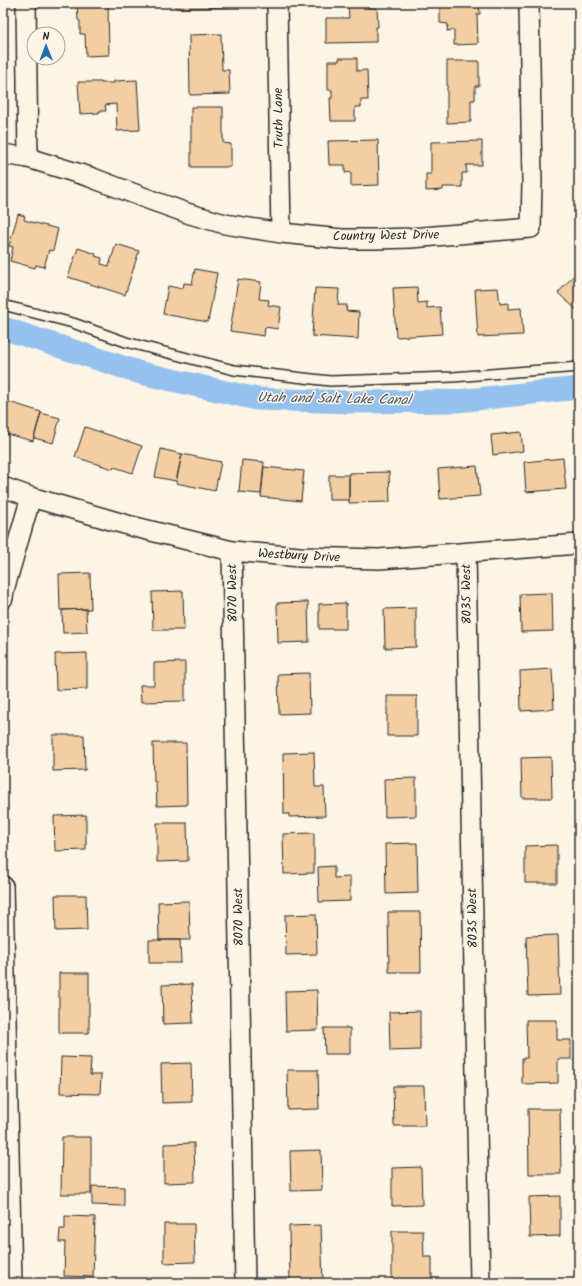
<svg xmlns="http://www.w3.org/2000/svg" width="582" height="1286" viewBox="0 0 582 1286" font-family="Kalam,sans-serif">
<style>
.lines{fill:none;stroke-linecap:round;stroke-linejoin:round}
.canal{stroke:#95c1ef;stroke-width:23}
.building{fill:#f2cea2;stroke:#2b2b2b}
.lane-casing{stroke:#2b2b2b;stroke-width:12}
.street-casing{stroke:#2b2b2b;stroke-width:22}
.lane{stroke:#fcf5e5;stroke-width:9}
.street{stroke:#fcf5e5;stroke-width:19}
.labels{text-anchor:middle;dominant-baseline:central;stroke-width:3;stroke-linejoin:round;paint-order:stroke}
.street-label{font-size:13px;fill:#2b2b2b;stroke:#fcf5e5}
.water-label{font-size:14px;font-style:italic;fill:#4b5866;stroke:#fcf5e5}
</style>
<rect width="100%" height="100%" fill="#fcf5e5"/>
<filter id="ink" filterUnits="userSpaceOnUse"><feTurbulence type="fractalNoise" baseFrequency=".025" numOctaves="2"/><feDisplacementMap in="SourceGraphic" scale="8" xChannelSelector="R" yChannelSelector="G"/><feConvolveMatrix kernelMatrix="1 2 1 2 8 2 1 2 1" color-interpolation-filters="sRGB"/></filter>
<g filter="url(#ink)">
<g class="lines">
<path class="canal" d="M3 328 141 373 257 399 351 402 457 401 579 388"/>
</g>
<path class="building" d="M77 3H108L109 55 86 56 85 34H80V21L78 20Z
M176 3H230V7L176 8Z
M348 3H368V8H377L378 27H376V42L326 43V18H349Z
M440 3H479L480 14H477L478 44 454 45V30L447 31 448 24 440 23Z
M221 34 222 70H229L230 94 190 95 189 35Z
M339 58H357V71L367 70 368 100H361V107H355V121H331L330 98H332V90H328V61H339Z
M447 61H479V86H475V100H471V122L447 123Z
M137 80 140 130 117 131 116 104 105 105 106 111H99V113L80 114 78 82H101V83H114V81Z
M191 107H223V143L231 144V167H191Z
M378 140 379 185 351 186V172L345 173V165H329L328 141Z
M482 141V165H466L467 173H462V187H443V190L426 191V174H431V142Z
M18 214 25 216 24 220 58 229 53 251 49 250 44 267 36 265 35 268 10 261 13 247 9 246Z
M116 244 139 251 125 295 68 277 78 248 96 254 95 256 102 258 101 264 109 266Z
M195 269 217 273 208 322 163 314 168 286 183 289 184 283 192 284Z
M574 275 579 280V312L558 293Z
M238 279 261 282 259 299 269 300 268 305 281 307 278 329 265 327 264 336 230 331Z
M417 287 418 303 427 302V308L440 307 442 334 396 337 393 288Z
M315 288 339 289 338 305H347L346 311 359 312 358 339 312 336Z
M498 288 500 304 508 303V309L521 308 523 335 478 337 475 289Z
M3 400 41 412 33 441 3 433Z
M41 413 60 418 53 443 34 438Z
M85 427 142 446 133 473 114 467 113 469 75 457Z
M521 432 523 451 493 455 491 435Z
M161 449 182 454 176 481 155 477Z
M182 454 221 462 215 491 176 483Z
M563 458 566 489 526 492 524 462Z
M242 460 264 462 261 494 239 492Z
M477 466 480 496 440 499 438 469Z
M264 467 304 471 301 501 261 497Z
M389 472 390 502 349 503V473Z
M329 475H349V500H329Z
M90 573 91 609 60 610 59 574Z
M183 591 184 630H153L152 592Z
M552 593 553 631 521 632 520 594Z
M308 602 309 642 278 643 277 603Z
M346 603V629H319V604Z
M416 608V647L385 648 384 609Z
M86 609 87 632 63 633 62 610Z
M87 653V689L56 690 55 654Z
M185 662V701L141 702 140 685H154V663Z
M552 669 554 709 521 711 520 671Z
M309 673 310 713 279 714 278 674Z
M387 696H417V736H387Z
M53 735H84L85 770 53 771Z
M153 743H186L187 805 157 806 156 782H154Z
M314 752 315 787H324L325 816 289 817V814H284L283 753Z
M551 757 552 798H522L521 758Z
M416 778V816L385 817 384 779Z
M86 815V850L55 851 54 816Z
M157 823H187L188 861 157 862Z
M314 833V873L284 874 283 834Z
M417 843 418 893 386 894 385 844Z
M557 845V883H525V846Z
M334 866V878L350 877V901L319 902 318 867Z
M55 895H86L87 930 56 931Z
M189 901 190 940H159L158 902Z
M388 912H420L421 972H389Z
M316 914 317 954 286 955 285 915Z
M558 935 560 995 528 996 526 936Z
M149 940H180L181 963H149Z
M59 973H89V1033H59Z
M192 984 193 1023 163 1024 162 985Z
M317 990 318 1030 286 1031 285 991Z
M420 1011V1050L390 1051 389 1012Z
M526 1020H557V1040H571V1059H558V1083L522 1084V1058H527Z
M324 1028H350V1054H325Z
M61 1057 91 1058 90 1075H101L100 1094 60 1093Z
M191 1063 192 1102 162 1103 161 1064Z
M287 1070H318L319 1109 288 1110Z
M393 1086H424L425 1126H394Z
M528 1109H560L561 1174H529Z
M62 1137H91V1194H61Z
M194 1143 195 1182 164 1183V1144Z
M321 1150 322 1190 291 1191 290 1151Z
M421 1167 422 1205 392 1206V1168Z
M92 1186 124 1187V1206L92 1205Z
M560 1196V1236L530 1237 529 1197Z
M65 1216 95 1217 93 1277 64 1276 65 1242H59L60 1229H65Z
M164 1224H194L195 1262 164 1263Z
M321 1225 323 1283H290L289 1226Z
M392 1231H423L424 1257H432V1281L392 1282Z"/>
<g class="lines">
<defs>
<path id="lane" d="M3 305 73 323 126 342 234 370 330 381 453 377 579 367"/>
<path id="street" d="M26 3 28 158
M277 3 281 233
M3 154 28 158 90 177 156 202 190 214 225 224 281 233 342 239H376L411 238 531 228 532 182 529 3
M3 487 31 497 131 526 232 551 300 557 379 559 579 544
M232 551 245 1283
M466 553 480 1283
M3 598 4 590 31 497
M3 886 12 1283"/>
</defs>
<use href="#lane" class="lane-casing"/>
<use href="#street" class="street-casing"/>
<use href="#lane" class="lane"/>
<use href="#street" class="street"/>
</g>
</g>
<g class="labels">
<g class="street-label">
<text transform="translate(279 118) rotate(-91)">Truth Lane</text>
<text transform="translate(386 236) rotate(-1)">Country West Drive</text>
<text transform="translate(299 556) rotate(3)">Westbury Drive</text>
<text transform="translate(233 593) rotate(-91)">8070 West</text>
<text transform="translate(467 594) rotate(-91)">8035 West</text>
<text transform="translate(239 917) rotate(-91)">8070 West</text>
<text transform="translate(473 918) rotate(-91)">8035 West</text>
</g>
<g class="water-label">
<text transform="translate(334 399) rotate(1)">Utah and Salt Lake Canal</text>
</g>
</g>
<rect width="582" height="1286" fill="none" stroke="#fcf5e5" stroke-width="16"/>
<rect x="8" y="8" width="566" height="1270" fill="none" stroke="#2b2b2b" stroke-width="1.5" filter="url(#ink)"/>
<g transform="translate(46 46) rotate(359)"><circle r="19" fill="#fcf5e5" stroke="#a8a49b"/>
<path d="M0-3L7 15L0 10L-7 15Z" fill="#1f6fb2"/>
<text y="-6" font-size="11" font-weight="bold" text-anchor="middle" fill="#2b2b2b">N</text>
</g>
</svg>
